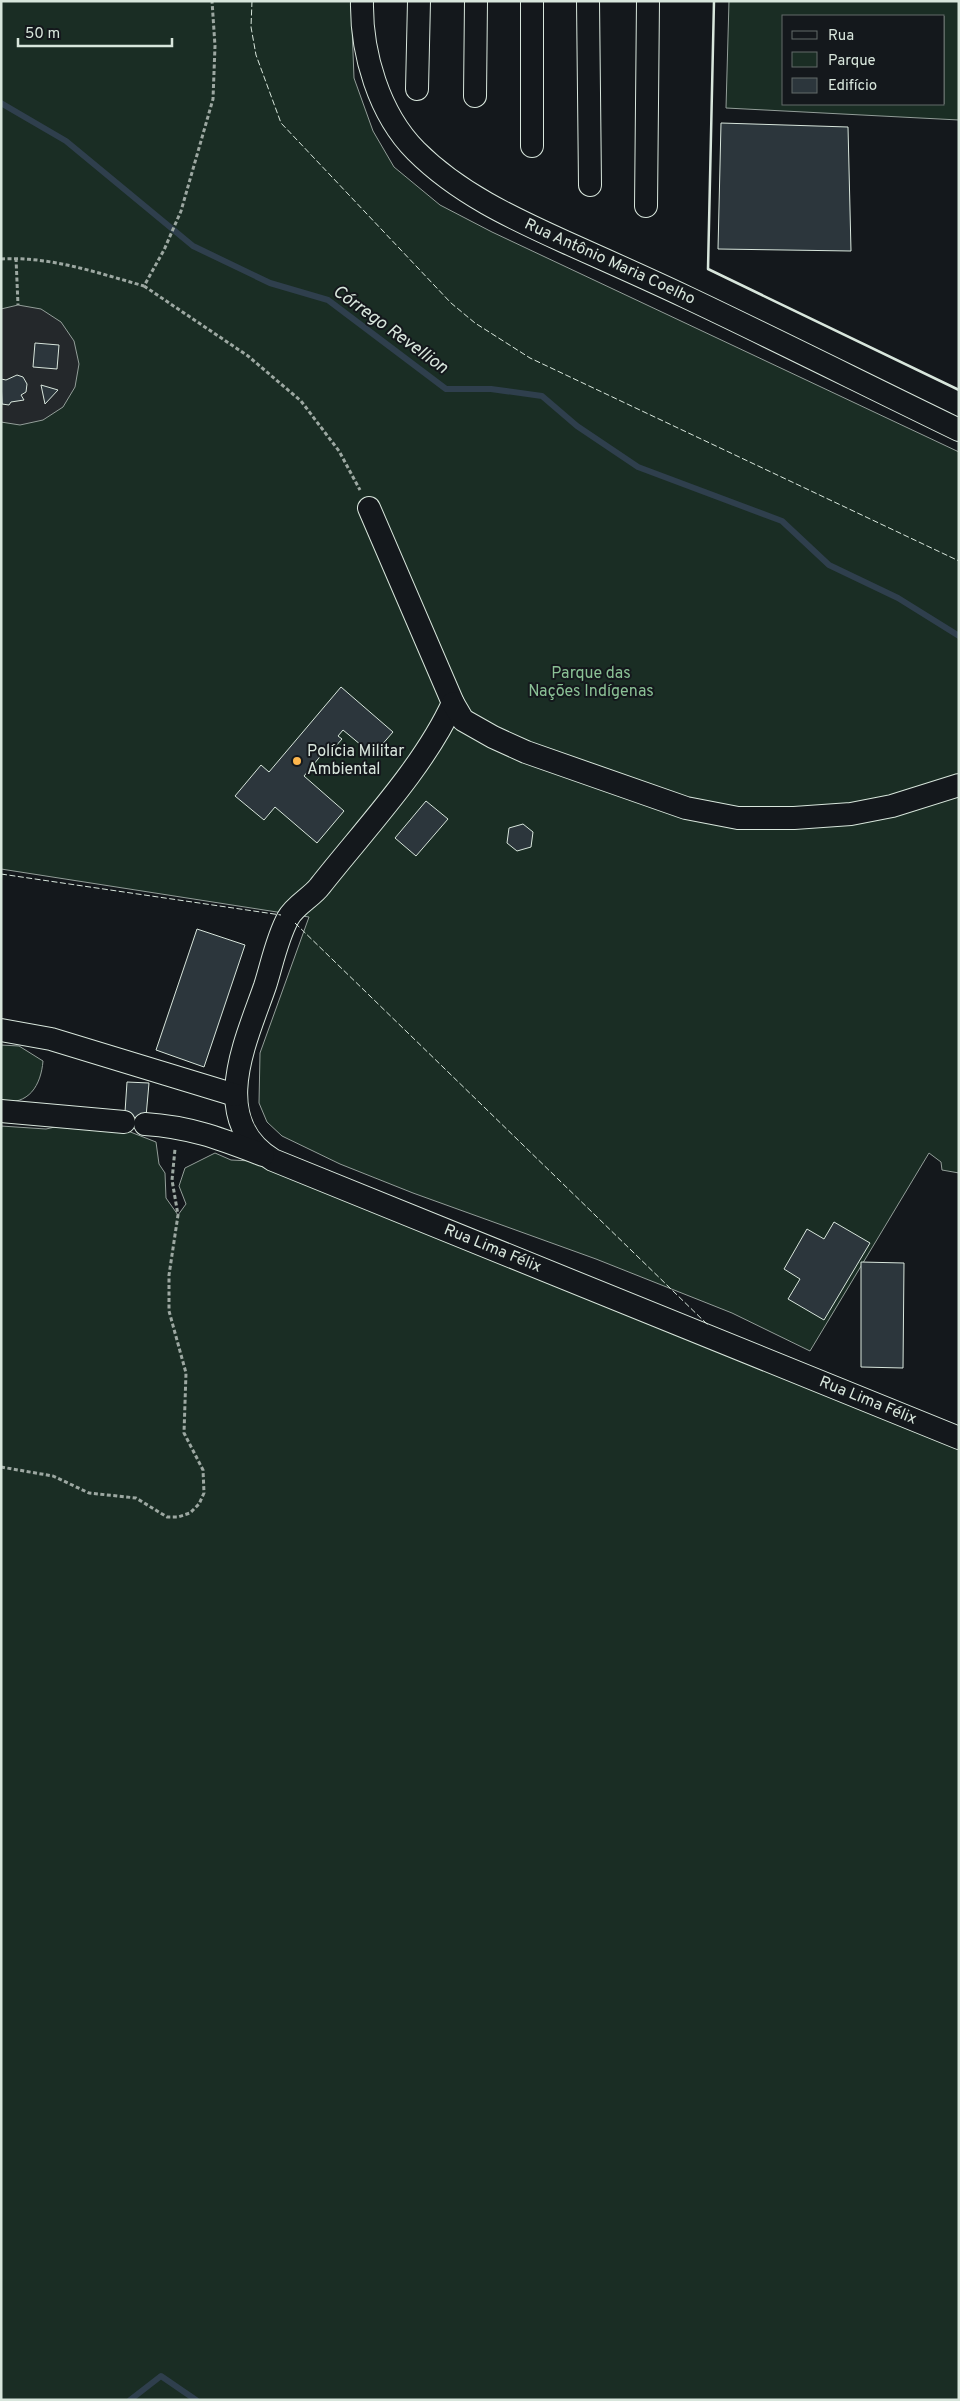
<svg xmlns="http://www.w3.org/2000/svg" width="960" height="2401" viewBox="0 0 960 2401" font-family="Overpass,sans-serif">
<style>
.green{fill:#1a2d24;stroke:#939e99;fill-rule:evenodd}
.parking{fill:#24282b;stroke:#939e99}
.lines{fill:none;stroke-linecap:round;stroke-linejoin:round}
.stream{stroke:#2f3f4d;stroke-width:6}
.building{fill:#2c363c;stroke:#d8e6dc}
.minor-casing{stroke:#d8e6dc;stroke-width:24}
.path{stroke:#9da8a2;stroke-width:3;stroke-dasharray:4 2.5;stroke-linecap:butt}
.minor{stroke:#14181c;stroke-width:22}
.fence{stroke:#d8e6dc;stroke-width:1;stroke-dasharray:6 2.5;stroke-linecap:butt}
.wall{stroke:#d8e6dc;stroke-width:2.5}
.poi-dot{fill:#ffb74d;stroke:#14181c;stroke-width:2}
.labels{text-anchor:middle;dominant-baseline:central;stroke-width:4;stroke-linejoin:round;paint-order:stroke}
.street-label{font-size:16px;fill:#d8e6dc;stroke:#14181c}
.park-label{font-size:16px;fill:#8ac095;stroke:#14181c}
.poi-label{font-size:16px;fill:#d8e6dc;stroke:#14181c;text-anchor:start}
.water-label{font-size:18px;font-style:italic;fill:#d8e6dc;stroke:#14181c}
</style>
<rect width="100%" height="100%" fill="#14181c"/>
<path class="green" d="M1 1H351L354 78 373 131 394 167 440 205 492 232 959 452V1173L942 1170 941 1162 929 1153 810 1351 732 1313 596 1259 413 1193 340 1164 282 1136 267 1122 259 1103 260 1053 309 917 1 869Z
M729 1H959V120L726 108ZM944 16V104H784V16Z
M1 1045 19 1046 43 1061C41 1085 29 1106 1 1101Z
M77 1122 115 1126 156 1142 159 1164 165 1173 166 1198 178 1215 186 1204 179 1186 185 1168 215 1153 231 1160 272 1162 959 1442V2400H1V1126L46 1129Z"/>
<path class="parking" d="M18 305 41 309 61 322 74 341 79 364 75 387 63 407 43 420 20 425 1 422V309Z"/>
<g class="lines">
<path class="stream" d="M1 103 66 141 193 246 270 283 328 300 446 389H491L542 396 577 426 638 467 782 521 829 565 898 598 959 636
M130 2400 161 2376 196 2400"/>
</g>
<path class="building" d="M721 123 848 127 851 251 718 249Z
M35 343 59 345 57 369 33 367Z
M17 375 23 377 27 384 26 392 21 395 24 400 11 402 9 405 2 404 1 379 6 380Z
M41 385 58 390 45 404Z
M341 687 393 732 373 755 343 730 338 736 342 739 327 756 323 753 304 776 344 811 317 843 275 807 264 820 235 796 261 765 269 772Z
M426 801 448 819 416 856 395 838Z
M523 824 533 832 531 847 517 851 507 843 509 828Z
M197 929 245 945 204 1067 156 1050Z
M127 1082 149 1083 145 1128 124 1127Z
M834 1222 870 1243 824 1320 788 1299 800 1279 784 1269 807 1229 824 1239Z
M861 1262 904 1263 903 1368 861 1367Z"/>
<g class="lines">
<defs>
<g id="minor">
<path id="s1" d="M362 1C361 53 379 114 416 151 458 193 512 218 565 242 605 260 646 278 686 297 777 340 868 386 959 430"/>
<path d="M588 1 590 185"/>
<path d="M417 89 419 1"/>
<path d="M475 96 476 1"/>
<path d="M532 146V1"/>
<path d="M646 206 648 1"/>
<path id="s2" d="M369 508 453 703C424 767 364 830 320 886 312 897 295 905 288 918 277 938 272 964 265 986 246 1041 207 1120 273 1160L959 1438"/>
<path d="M453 703 463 720 493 737 526 752 686 808 738 818H794L851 814 892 806 959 785"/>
<path d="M1 1030 51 1039 235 1095"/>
<path d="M1 1111 124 1122"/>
<path d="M145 1124C191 1127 221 1139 263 1155"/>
</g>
</defs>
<use href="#minor" class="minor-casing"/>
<path class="path" d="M16 258 18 305
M1 259C50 256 98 273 144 286L164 250 181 211 213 99 215 46 212 1
M144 286 248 356 301 401 339 451 360 490
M1 1467 53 1476 89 1493 136 1498 167 1517H178L190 1513 199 1504 204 1493 203 1470 184 1433 186 1373 169 1311V1275L178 1215 172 1180 175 1149"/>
<use href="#minor" class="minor"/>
<path class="fence" d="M252 1 251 27 256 55 281 123 451 303 475 323 530 358 959 561
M1 874 281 915
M295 923 709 1326"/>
<path class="wall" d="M714 1 708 269 959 390"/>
</g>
<circle class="poi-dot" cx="297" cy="761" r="5"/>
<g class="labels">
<g class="street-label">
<text stroke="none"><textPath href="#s1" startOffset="388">Rua Antônio Maria Coelho</textPath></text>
<text stroke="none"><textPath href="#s2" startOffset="985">Rua Lima Félix</textPath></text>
<text stroke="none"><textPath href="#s2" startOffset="1390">Rua Lima Félix</textPath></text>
</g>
<g class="park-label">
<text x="591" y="674">Parque das<tspan x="591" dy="18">Nações Indígenas</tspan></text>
</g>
<g class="poi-label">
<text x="307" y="752">Polícia Militar<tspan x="307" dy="18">Ambiental</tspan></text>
</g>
<g class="water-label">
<text transform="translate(390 330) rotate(36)">Córrego Revellion</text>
</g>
</g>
<rect width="960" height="2401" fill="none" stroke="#d8e6dc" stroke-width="5"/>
<rect x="782" y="15" width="162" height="90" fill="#14181c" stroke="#626a69"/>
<rect x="792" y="31" width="25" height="8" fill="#14181c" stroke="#626a69"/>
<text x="828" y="40" font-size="15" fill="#d8e6dc">Rua</text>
<rect x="792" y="52" width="25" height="15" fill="#1a2d24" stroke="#626a69"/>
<text x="828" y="65" font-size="15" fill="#d8e6dc">Parque</text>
<rect x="792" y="78" width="25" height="15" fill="#2c363c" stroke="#626a69"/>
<text x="828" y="90" font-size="15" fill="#d8e6dc">Edifício</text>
<path d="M18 38v8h154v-8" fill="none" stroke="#d8e6dc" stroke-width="2.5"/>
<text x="25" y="38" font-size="15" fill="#d8e6dc" stroke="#14181c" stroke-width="4" paint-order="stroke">50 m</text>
</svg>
